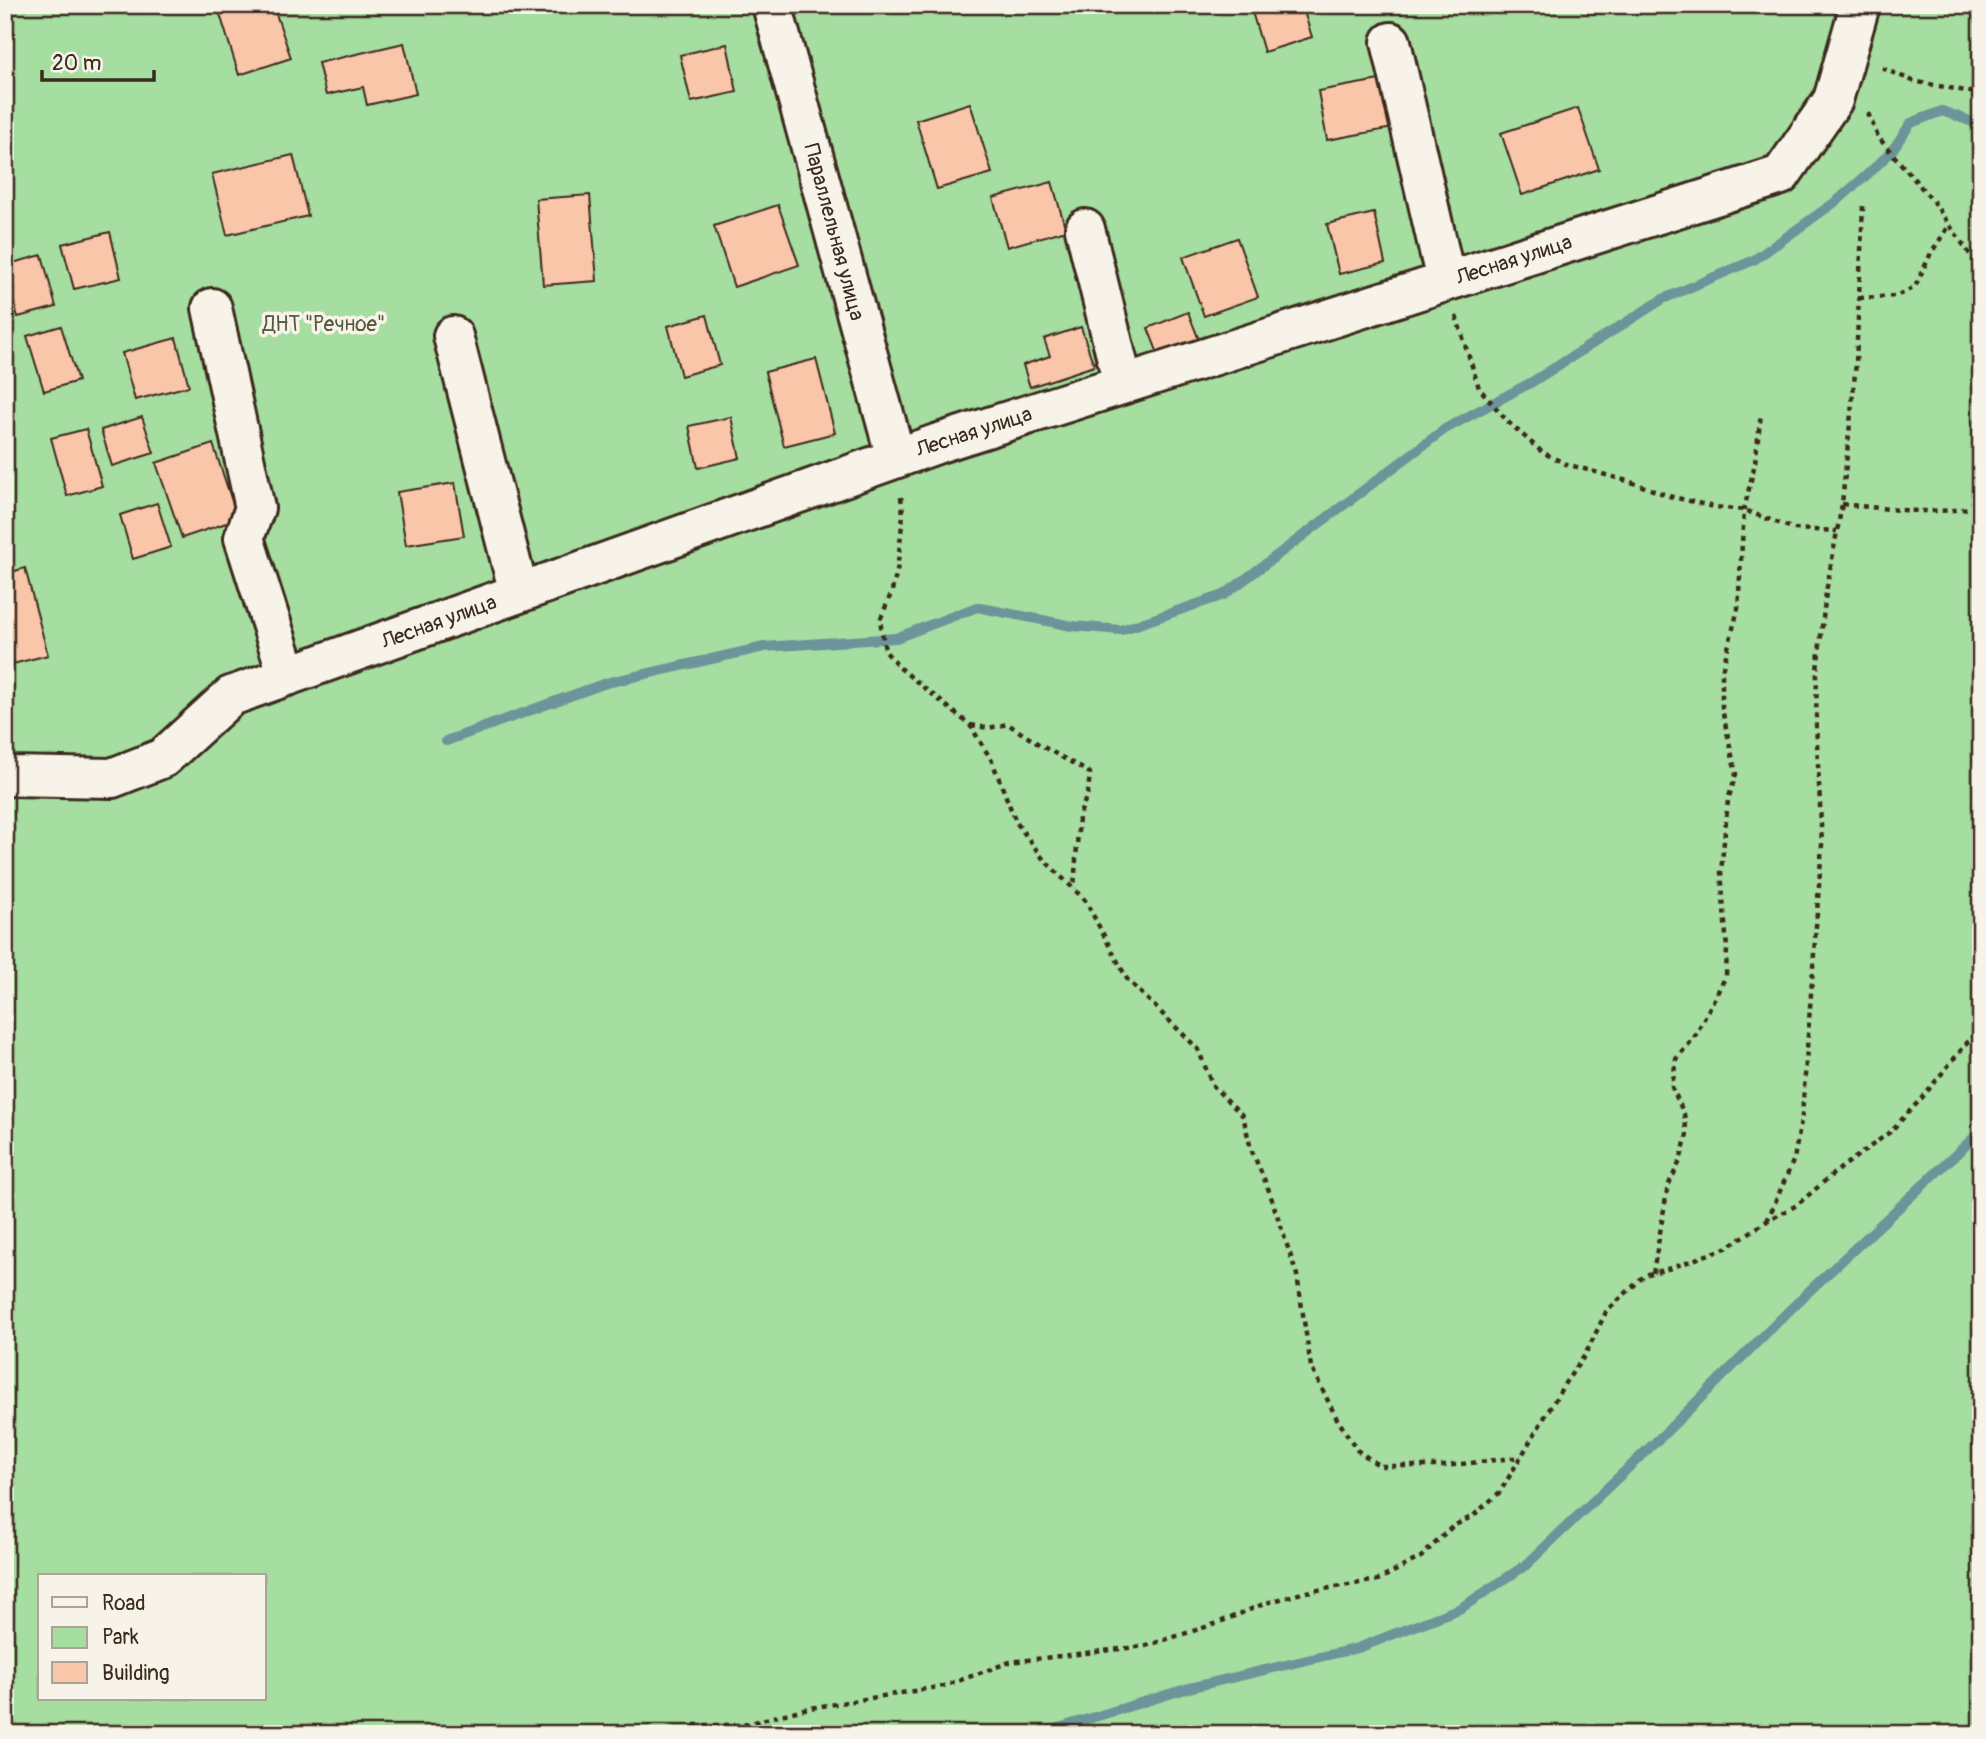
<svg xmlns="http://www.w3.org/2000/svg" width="1986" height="1739" viewBox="0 0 1986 1739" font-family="Pangolin,sans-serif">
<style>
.green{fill:#a6dda1;stroke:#708460;stroke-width:2;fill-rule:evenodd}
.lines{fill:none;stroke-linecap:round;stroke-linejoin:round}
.stream{stroke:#6c949a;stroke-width:10}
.building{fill:#f9c6aa;stroke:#3b2a1e;stroke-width:2}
.street-casing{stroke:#3b2a1e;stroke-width:44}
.path{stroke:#3b2a1e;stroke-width:4.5;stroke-dasharray:5 5;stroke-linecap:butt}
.street{stroke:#f7f3e8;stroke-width:38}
.labels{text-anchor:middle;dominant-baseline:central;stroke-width:7;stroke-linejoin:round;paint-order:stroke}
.street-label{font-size:21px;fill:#3b2a1e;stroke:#f7f3e8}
.park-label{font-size:21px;fill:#56573f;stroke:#f7f3e8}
</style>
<rect width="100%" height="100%" fill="#f7f3e8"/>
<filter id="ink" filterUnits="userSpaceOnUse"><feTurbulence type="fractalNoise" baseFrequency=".0143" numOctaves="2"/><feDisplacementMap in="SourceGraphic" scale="14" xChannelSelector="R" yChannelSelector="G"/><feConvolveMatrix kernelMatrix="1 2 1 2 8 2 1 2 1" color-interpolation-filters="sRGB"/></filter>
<g filter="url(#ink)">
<path class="green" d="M5 5H1981V1734H5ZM40 1576H264V1699H40Z"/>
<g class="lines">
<path class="stream" d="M446 741 606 683 764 647 896 638 977 607 1072 626 1121 630 1224 595 1445 429 1532 382 1663 299 1754 260 1838 200 1869 173 1891 152 1911 123 1942 111 1981 125
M1039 1734 1189 1688 1358 1648 1461 1608 1526 1565 1666 1432 1807 1293 1981 1131"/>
</g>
<path class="building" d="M237 5H273L291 58 239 75 219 11Z
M1250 5H1302L1312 37 1264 52Z
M404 43 416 94 367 105 363 87 326 95 318 63Z
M727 44 737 92 691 102 680 55Z
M1385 79 1393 128 1327 140 1318 91Z
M5 94 13 125 5 127Z
M970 103 992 173 937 189 916 120Z
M1578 108 1599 169 1522 195 1501 133Z
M293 155 308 216 227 235 212 174Z
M1052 182 1066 230 1007 247 993 198Z
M590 195 597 281 543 285 536 199Z
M778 205 799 265 734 287 714 226Z
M1374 213 1385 263 1339 274 1327 224Z
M110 232 121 278 74 289 62 244Z
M1237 238 1258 297 1204 316 1183 257Z
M42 255 56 307 18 317 5 273V265Z
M1188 312 1199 340 1159 356 1148 328Z
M707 315 720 365 681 376 668 326Z
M61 326 78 381 44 391 27 336Z
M1081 327 1094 366 1030 387 1023 365 1050 356 1044 339Z
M176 338 189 386 135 400 122 353Z
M816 359 835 433 784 446 765 372Z
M142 417 154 453 112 466 101 430Z
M731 417 740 458 698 468 689 426Z
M86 429 102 486 67 496 51 438Z
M213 444 238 519 182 538 156 463Z
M455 483 464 536 406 545 397 492Z
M157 503 171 547 133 559 120 515Z
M25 568 48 655 5 666V574Z"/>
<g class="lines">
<defs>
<path id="street" d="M772 5 896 458
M1391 42 1446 281
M1085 229 1123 384
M212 308 255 508 244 538 288 676
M453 336 519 593
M5 774 9 776 112 778 163 758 231 696 939 443 1781 175 1833 100 1860 5"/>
</defs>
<use href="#street" class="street-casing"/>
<path class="path" d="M1882 68 1913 81 1981 94
M1868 113 1878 137 1932 200 1981 270
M1859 298 1896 296 1915 287 1931 253 1949 226
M1456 316 1479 388 1508 422 1542 452 1566 464 1631 482 1669 496 1714 507 1744 510 1795 529 1837 531
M901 497 903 514 897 572 891 594 880 620 885 651 900 668 970 725 992 761 1016 822 1044 860 1085 900 1127 979 1198 1049 1213 1086 1243 1116 1251 1149 1268 1188 1297 1275 1311 1367 1336 1417 1357 1450 1380 1466H1445L1521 1457
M1842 504C1889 509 1934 516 1981 506
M971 725 988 728 1008 724 1040 745 1090 773 1088 792 1079 817 1074 888
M1767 1221 1794 1159 1802 1116 1822 845 1816 723 1817 670 1826 592 1842 504 1856 363 1863 206
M1653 1273 1668 1186 1680 1161 1687 1135 1684 1114 1672 1087 1676 1059 1694 1038 1726 976 1727 948 1721 872 1728 800 1736 774 1722 709V671L1738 609 1744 510 1755 463 1761 414
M694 1725H743L804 1709 944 1686 1010 1662 1145 1646 1215 1624 1266 1603 1306 1592 1378 1580 1421 1557 1453 1526 1473 1516 1500 1492 1565 1383 1585 1355 1606 1312 1645 1275 1671 1268 1726 1248 1767 1221 1797 1205 1833 1174 1890 1132 1920 1100 1981 1026"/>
<use href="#street" class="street"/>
</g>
</g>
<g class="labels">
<g class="street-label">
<text transform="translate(834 232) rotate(75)">Параллельная улица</text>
<text transform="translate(1514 260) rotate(-18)">Лесная улица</text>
<text transform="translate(974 432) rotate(-18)">Лесная улица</text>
<text transform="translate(439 622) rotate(-20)">Лесная улица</text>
</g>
<g class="park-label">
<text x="324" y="324">ДНТ "Речное"</text>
</g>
</g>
<rect width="1986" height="1739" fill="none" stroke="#f7f3e8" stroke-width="28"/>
<rect x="14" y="14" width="1958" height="1711" fill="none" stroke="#3b2a1e" stroke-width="2.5" filter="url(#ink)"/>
<rect x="38" y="1574" width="228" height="126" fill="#f7f3e8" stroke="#aca397" stroke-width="2"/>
<rect x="52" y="1597" width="35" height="10" fill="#f7f3e8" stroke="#aca397" stroke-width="2"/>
<text x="102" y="1610" font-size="21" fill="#3b2a1e">Road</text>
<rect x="52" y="1627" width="35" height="21" fill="#a6dda1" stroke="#aca397" stroke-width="2"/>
<text x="102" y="1644" font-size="21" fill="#3b2a1e">Park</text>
<rect x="52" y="1662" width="35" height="21" fill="#f9c6aa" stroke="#aca397" stroke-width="2"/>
<text x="102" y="1680" font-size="21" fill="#3b2a1e">Building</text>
<path d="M42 70v10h112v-10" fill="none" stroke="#3b2a1e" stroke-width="3.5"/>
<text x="52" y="70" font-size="21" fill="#3b2a1e" stroke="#f7f3e8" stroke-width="5" paint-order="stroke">20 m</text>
</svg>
